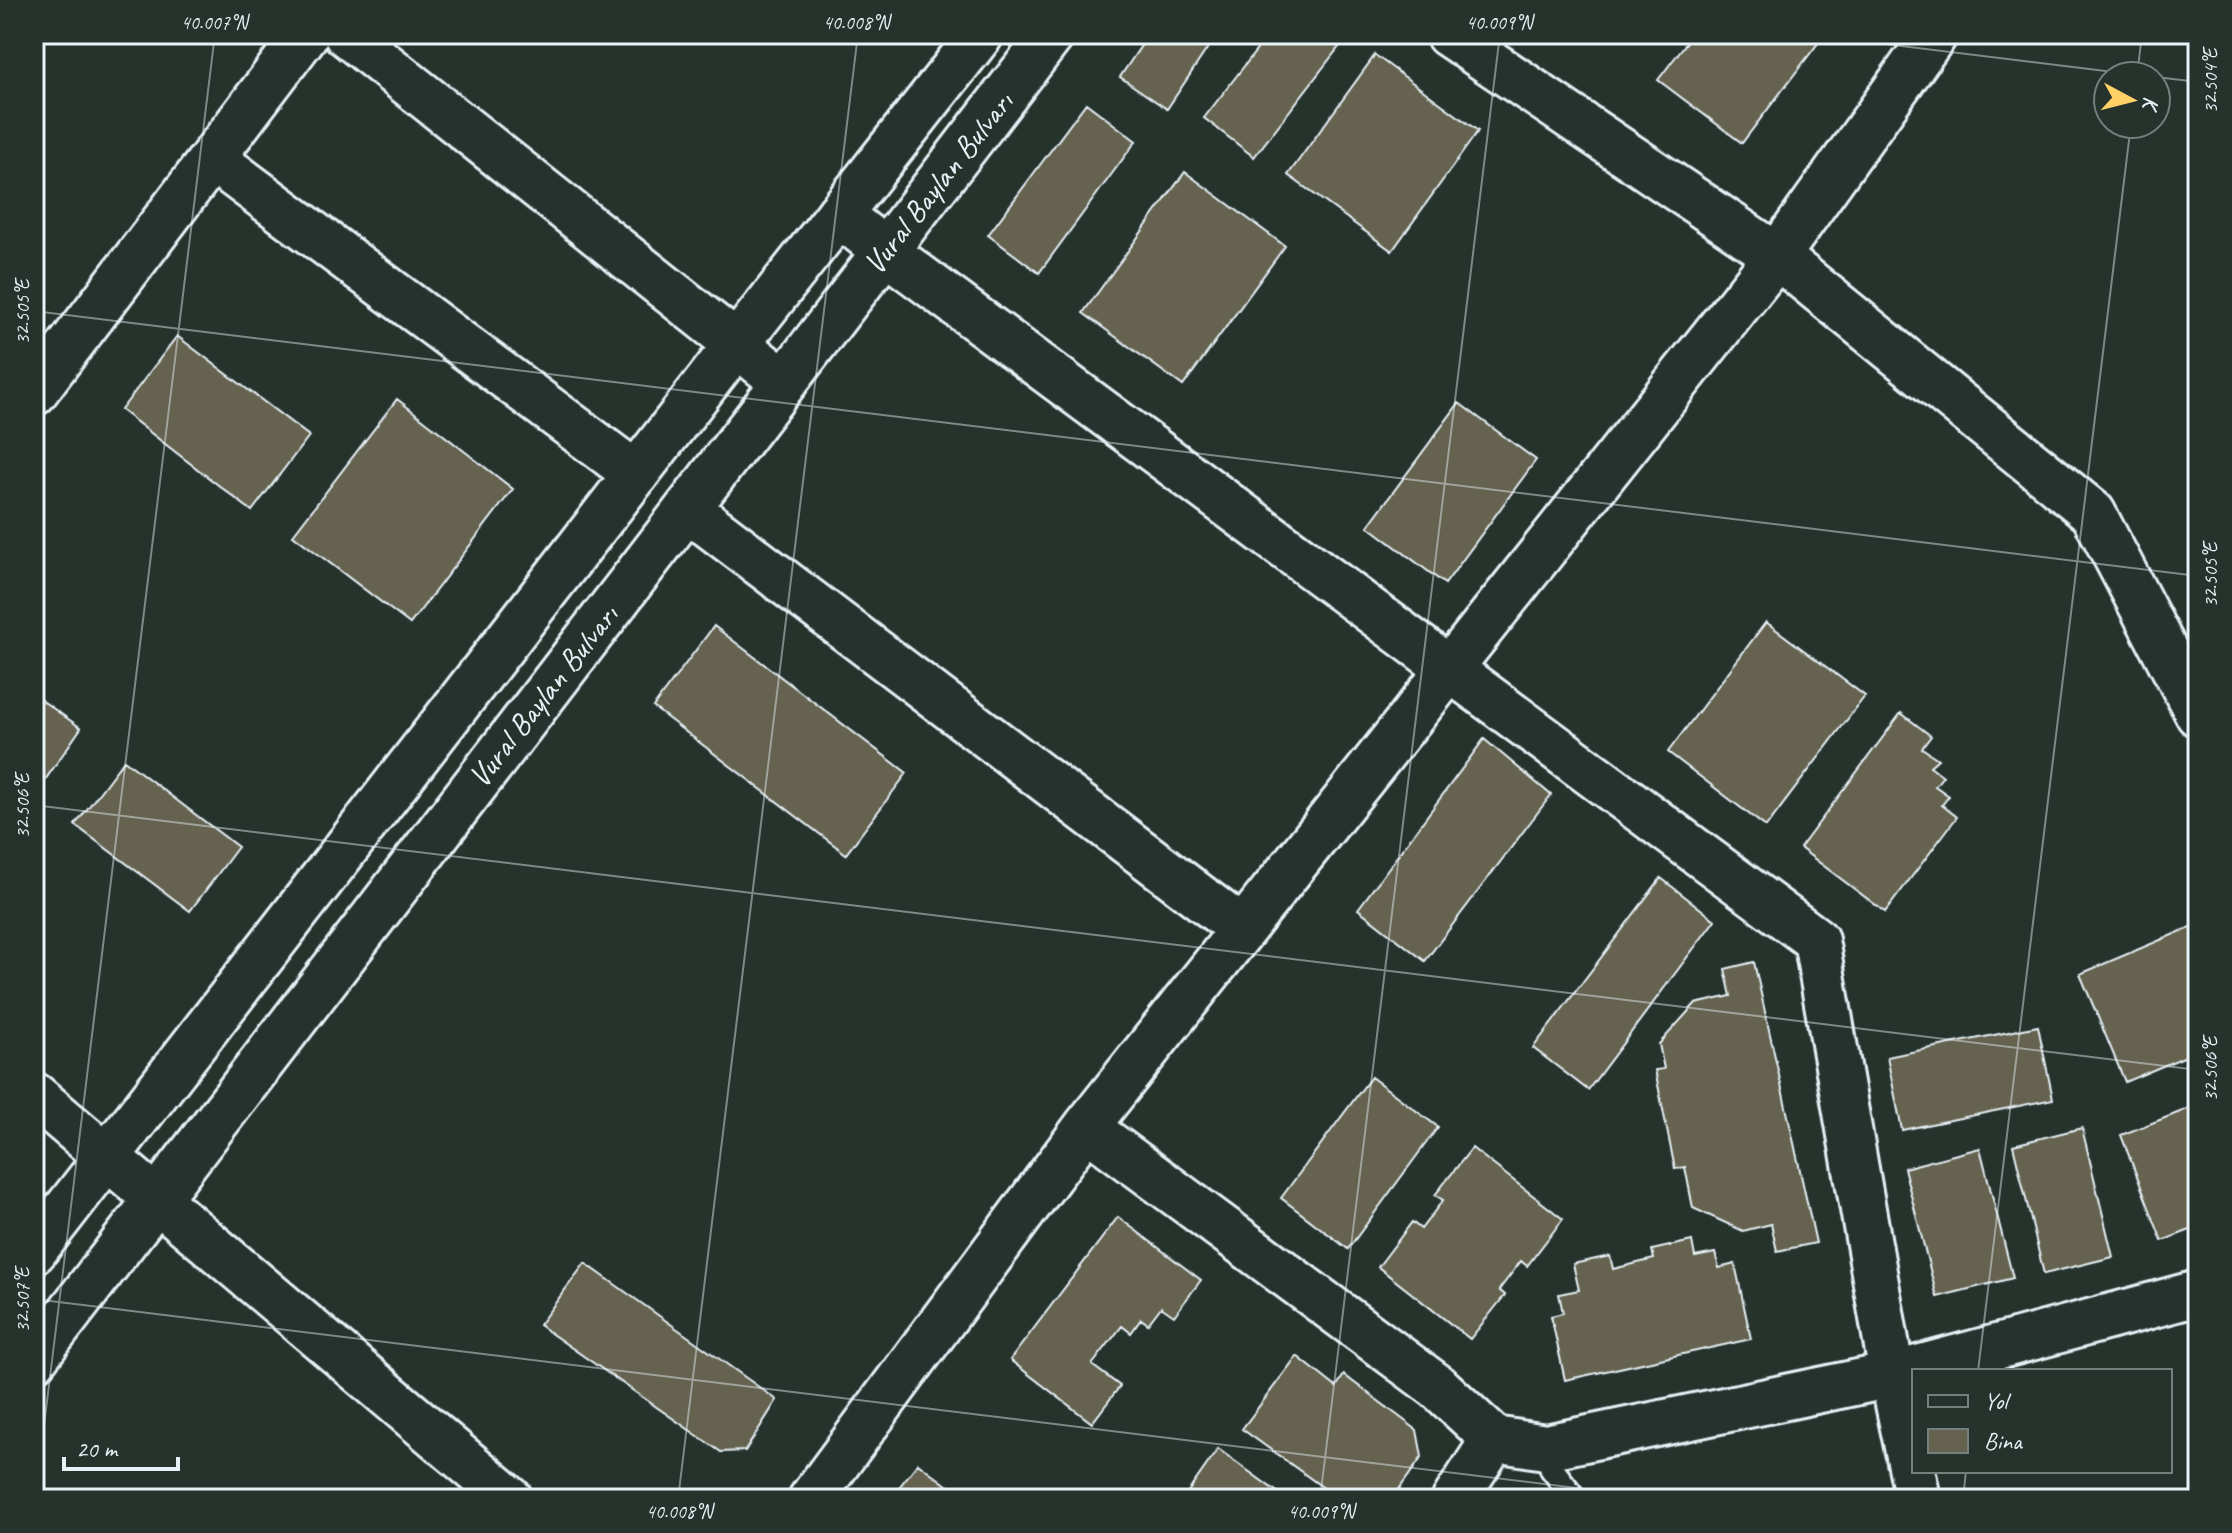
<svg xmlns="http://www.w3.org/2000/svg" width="2232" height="1533" viewBox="0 0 2232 1533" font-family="Caveat,sans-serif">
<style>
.building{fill:#65634f;stroke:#e8f1f8;stroke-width:2}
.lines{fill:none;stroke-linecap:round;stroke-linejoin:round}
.service-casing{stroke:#e8f1f8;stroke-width:28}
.minor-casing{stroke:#e8f1f8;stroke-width:50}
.secondary-casing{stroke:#e8f1f8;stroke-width:50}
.service{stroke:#26332d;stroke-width:22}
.minor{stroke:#26332d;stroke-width:44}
.secondary{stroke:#26332d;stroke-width:44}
.ticks{fill:none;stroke:#e8f1f8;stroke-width:2;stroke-opacity:0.45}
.labels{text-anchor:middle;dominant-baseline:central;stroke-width:7;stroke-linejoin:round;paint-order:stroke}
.street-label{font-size:32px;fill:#e8f1f8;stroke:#26332d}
.neatline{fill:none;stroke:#e8f1f8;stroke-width:3}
.ticks-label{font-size:20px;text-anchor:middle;fill:#e8f1f8}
</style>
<rect width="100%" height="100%" fill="#26332d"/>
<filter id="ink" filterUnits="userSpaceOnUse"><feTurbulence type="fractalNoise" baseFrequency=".0125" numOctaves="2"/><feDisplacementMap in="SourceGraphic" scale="16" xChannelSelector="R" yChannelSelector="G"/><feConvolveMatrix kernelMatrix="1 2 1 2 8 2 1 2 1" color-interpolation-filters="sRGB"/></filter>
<g filter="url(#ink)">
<path class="building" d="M1149 34H1217L1167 109 1120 77Z
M1269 34H1349L1254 157 1204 118Z
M1693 34H1825L1742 143 1658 80Z
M1375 55 1478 131 1392 251 1288 175Z
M1086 103 1136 141 1039 273 988 235Z
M1185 172 1285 246 1183 386 1083 313Z
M177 336 309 436 252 511 121 410Z
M397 399 513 489 410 624 293 535Z
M1459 403 1536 460 1445 584 1368 526Z
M1766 622 1865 696 1766 827 1668 752Z
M714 626 907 773 846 854 653 707Z
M34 695 81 728 34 796Z
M1901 713 1931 736 1922 748 1938 759 1930 766 1943 776 1935 786 1949 796 1942 805 1957 817 1885 912 1800 848Z
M1484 739 1551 795 1425 961 1358 909Z
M124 760 238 847 190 911 75 825Z
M1661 878 1715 920 1588 1090 1533 1048Z
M2198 924V1051L2125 1082 2080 974Z
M1754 962 1816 1243 1777 1251 1771 1224 1743 1231 1693 1208 1685 1167 1675 1169 1655 1070 1664 1069 1659 1044 1695 1004 1731 996 1725 969Z
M2038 1026 2053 1099 1902 1130 1887 1057Z
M1371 1077 1438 1127 1348 1249 1281 1198Z
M2198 1105V1227L2162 1241 2121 1135Z
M2082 1128 2113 1257 2044 1274 2013 1145Z
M1472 1148 1563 1219 1527 1266 1521 1261 1499 1290 1505 1295 1470 1339 1378 1267 1412 1222 1421 1229 1443 1200 1435 1195Z
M1980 1148 2013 1278 1937 1297 1904 1168Z
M1118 1217 1201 1280 1174 1316 1161 1307 1148 1324 1141 1319 1131 1333 1122 1326 1092 1365 1120 1386 1092 1423 1010 1360Z
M1692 1241 1695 1257 1715 1253 1719 1268 1735 1264 1751 1339 1565 1380 1551 1316 1563 1313 1559 1294 1579 1290 1573 1264 1610 1256 1613 1269 1654 1259 1652 1250Z
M585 1263 777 1400 745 1451 721 1452 539 1325Z
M1297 1356 1336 1387 1344 1375 1417 1430 1422 1457 1392 1499H1339L1242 1429Z
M1218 1449 1287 1499H1183Z
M918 1463 965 1499H890Z"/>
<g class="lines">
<defs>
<path id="service" d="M1546 1447 1552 1469 1575 1499"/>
<path id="minor" d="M346 34 784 382
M1448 34 1777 256 2093 513 2198 714
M213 159 636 474
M839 214 885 251 1816 940 1892 1375 1918 1499
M34 393 306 34
M688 509 1242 929
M34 1095 510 1499
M1086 1127 1438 1387 1494 1439 1455 1499
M1494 1439 1546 1447 1892 1375 2198 1293
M811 1499 1086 1127 1777 256 1935 34"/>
<path id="secondary" d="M34 1251 736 345 981 34
M34 1359 1052 34"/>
</defs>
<use href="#service" class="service-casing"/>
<use href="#minor" class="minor-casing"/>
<use href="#secondary" class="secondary-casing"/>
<use href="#service" class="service"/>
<use href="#minor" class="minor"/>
<use href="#secondary" class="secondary"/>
</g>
</g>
<path class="ticks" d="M1803 34 2146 76M2137 76 2142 34M2156 77 2198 82M34 311 2198 576M34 805 2198 1070M34 1299 1666 1499M1978 1371 2131 124M35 1499 215 34M678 1499 858 34M1320 1499 1500 34M1963 1499 1966 1471"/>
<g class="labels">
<g class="street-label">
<text transform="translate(938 183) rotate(-52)">Vural Baylan Bulvarı</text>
<text transform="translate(543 696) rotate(-52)">Vural Baylan Bulvarı</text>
</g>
</g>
<rect width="2232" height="1533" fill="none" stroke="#26332d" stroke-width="88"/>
<rect x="1912" y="1369" width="260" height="104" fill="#26332d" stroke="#747f7e" stroke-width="2"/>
<rect x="1928" y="1395" width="40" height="12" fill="#26332d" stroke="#747f7e" stroke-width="2"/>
<text x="1984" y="1409" font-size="24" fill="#e8f1f8">Yol</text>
<rect x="1928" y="1429" width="40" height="24" fill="#65634f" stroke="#747f7e" stroke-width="2"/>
<text x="1984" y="1449" font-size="24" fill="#e8f1f8">Bina</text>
<g transform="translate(2132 100) rotate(97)"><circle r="38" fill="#26332d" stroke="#747f7e" stroke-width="2"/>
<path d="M0-6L14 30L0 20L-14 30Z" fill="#ffd166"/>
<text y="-12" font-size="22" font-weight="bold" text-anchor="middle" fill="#e8f1f8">K</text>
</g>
<path d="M64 1457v12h114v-12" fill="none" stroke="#e8f1f8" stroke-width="4"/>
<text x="76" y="1457" font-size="24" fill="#e8f1f8" stroke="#26332d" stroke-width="6" paint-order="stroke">20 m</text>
<rect x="44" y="44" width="2144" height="1445" class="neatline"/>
<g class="ticks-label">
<text x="214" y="29">40.007°N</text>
<text x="856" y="29">40.008°N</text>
<text x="1499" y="29">40.009°N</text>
<text transform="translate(2210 81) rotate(-90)" y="7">32.504°E</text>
<text transform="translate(22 312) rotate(-90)" y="7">32.505°E</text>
<text transform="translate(2210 575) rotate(-90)" y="7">32.505°E</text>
<text transform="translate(22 806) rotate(-90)" y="7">32.506°E</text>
<text transform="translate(2210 1069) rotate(-90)" y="7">32.506°E</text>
<text transform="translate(22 1300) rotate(-90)" y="7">32.507°E</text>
<text x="679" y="1518">40.008°N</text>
<text x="1321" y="1518">40.009°N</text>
</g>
</svg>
